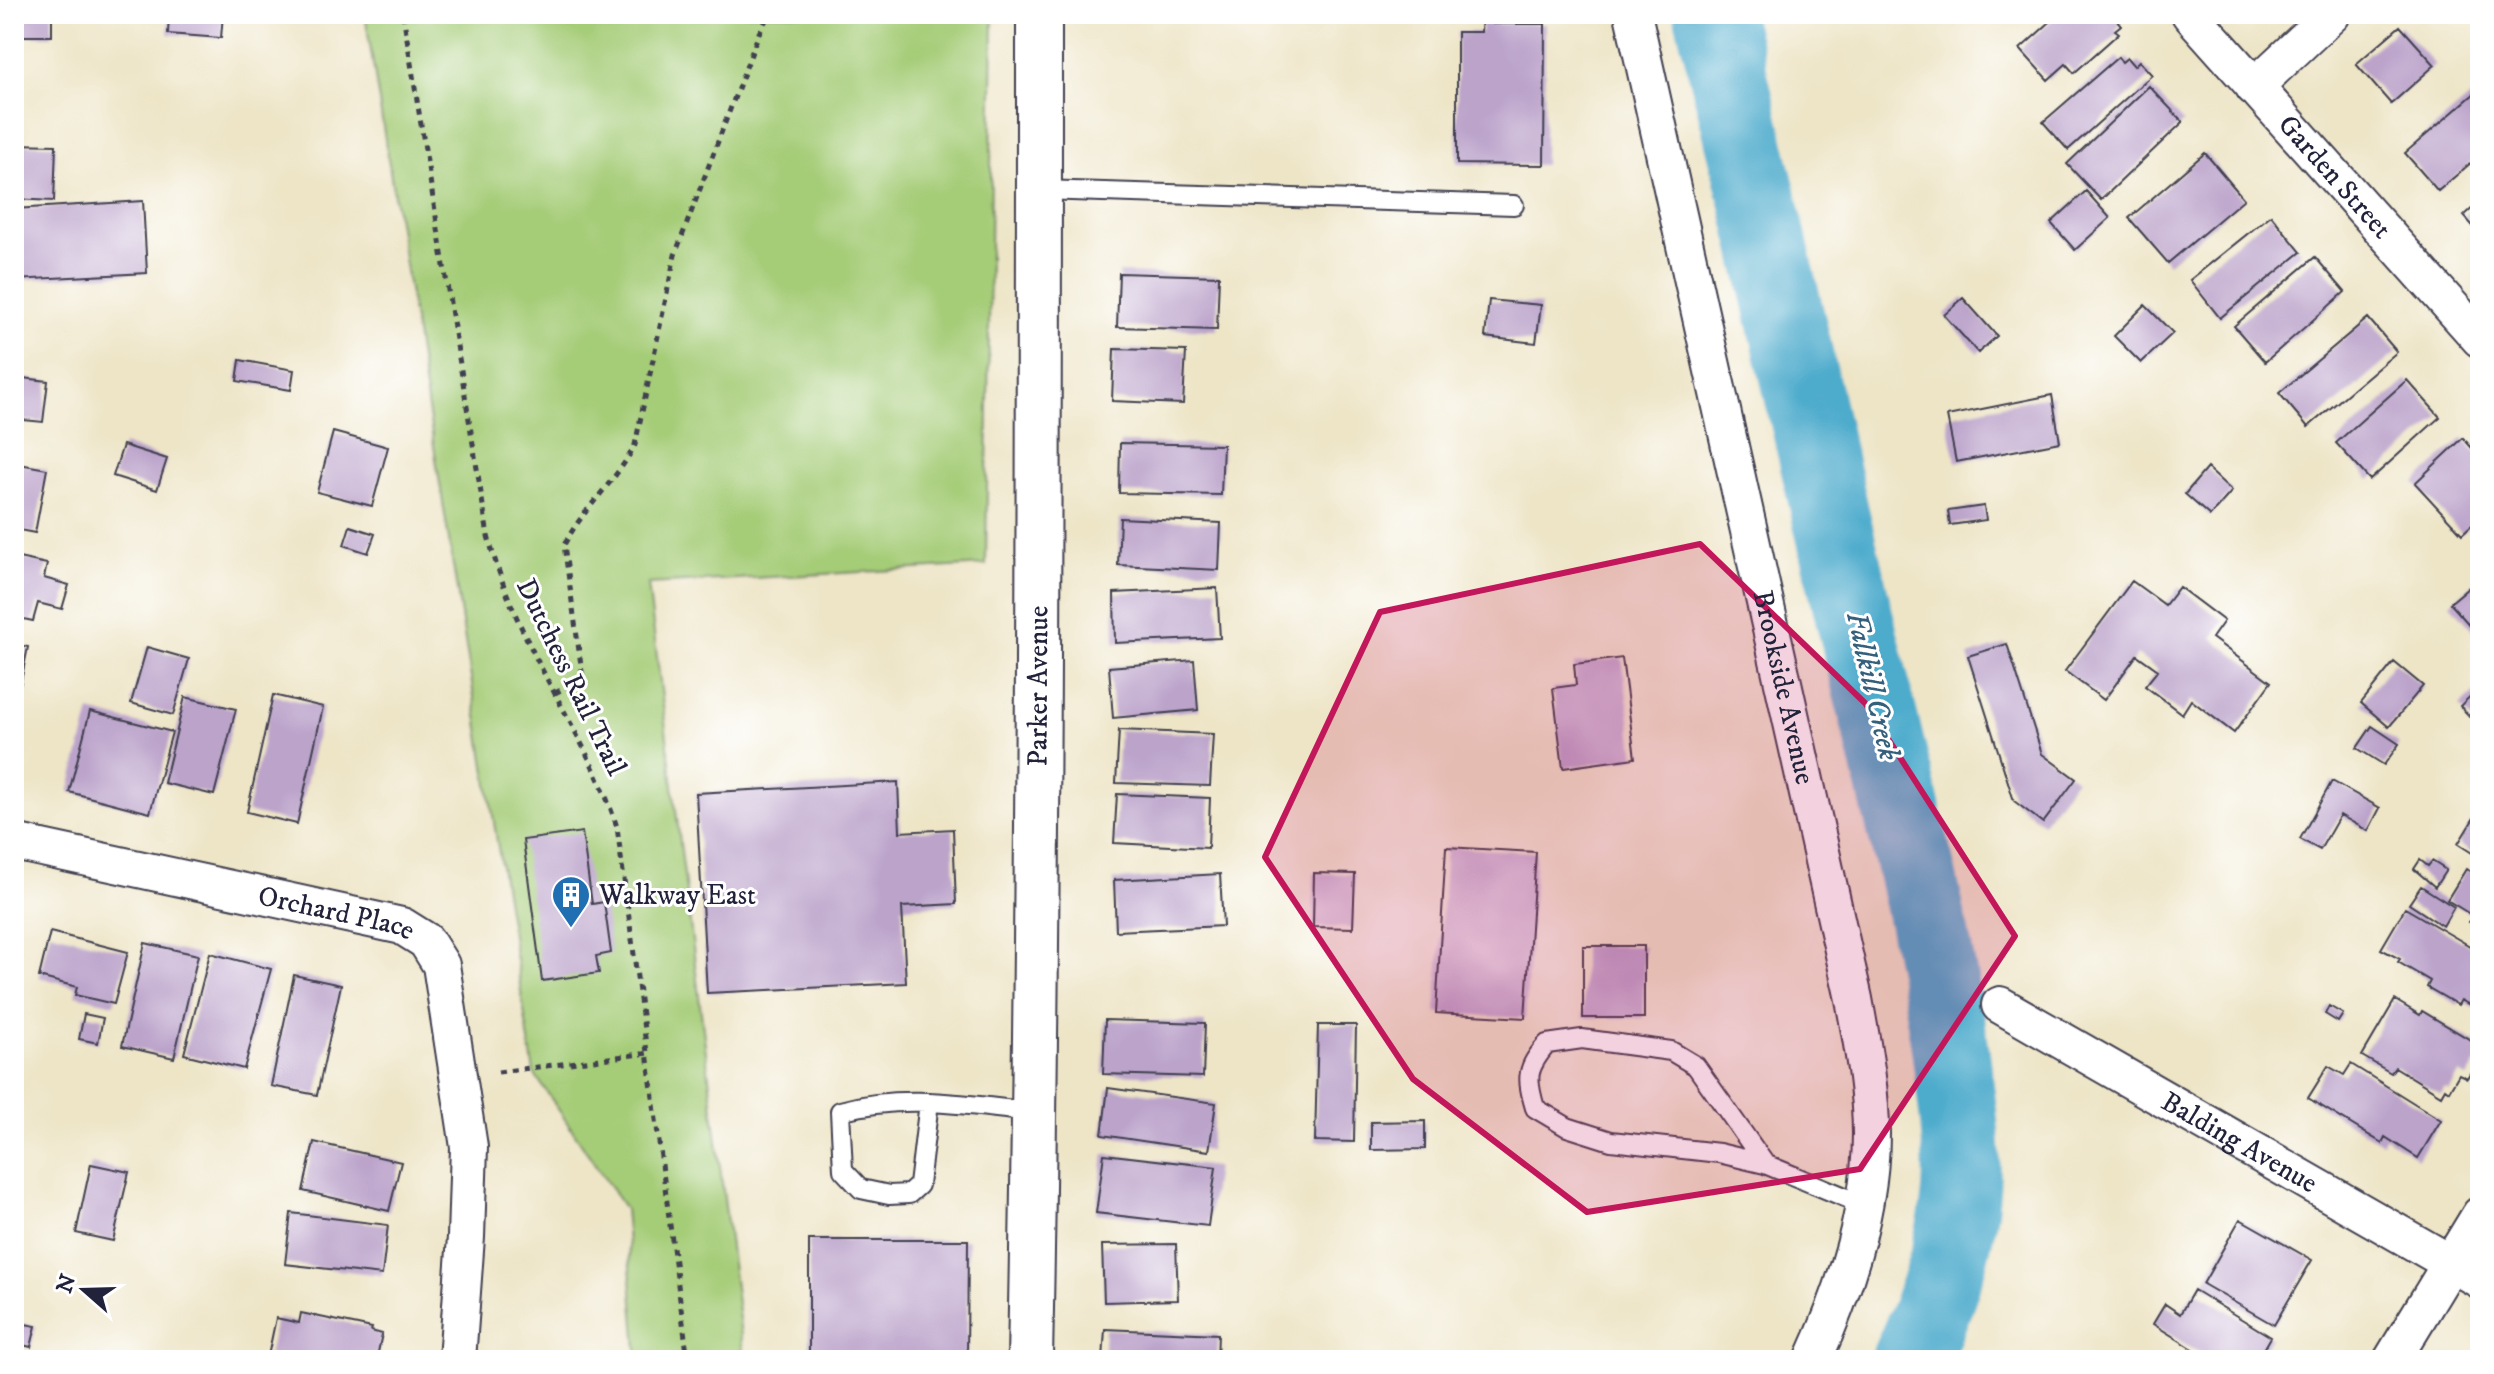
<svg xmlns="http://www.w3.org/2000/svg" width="2494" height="1374" viewBox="0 0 2494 1374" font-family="'IM FELL DW Pica',serif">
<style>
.green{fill:#a5cc77;stroke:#647759;stroke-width:2}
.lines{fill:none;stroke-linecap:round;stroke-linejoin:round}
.river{stroke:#4dabcc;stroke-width:78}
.building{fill:#bba3ca}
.lane-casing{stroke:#413f50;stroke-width:22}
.street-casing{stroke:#413f50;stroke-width:40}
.primary-casing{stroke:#413f50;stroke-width:48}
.path{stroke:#413f50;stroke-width:5;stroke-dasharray:6 6;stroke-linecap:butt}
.lane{stroke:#fff;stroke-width:18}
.street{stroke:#fff;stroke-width:36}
.primary{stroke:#fff;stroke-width:44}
.marked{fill:#c2185b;fill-opacity:0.2;stroke:#c2185b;stroke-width:6;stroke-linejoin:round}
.labels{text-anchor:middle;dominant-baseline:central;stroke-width:6;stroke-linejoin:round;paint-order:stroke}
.street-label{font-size:28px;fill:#22223b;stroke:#fff}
.poi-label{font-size:28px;fill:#22223b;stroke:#fff;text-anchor:start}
.water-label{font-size:30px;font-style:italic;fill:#35607c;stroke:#fff}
</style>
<rect width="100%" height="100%" fill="#fff"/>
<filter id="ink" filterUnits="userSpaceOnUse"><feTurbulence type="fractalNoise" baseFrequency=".0125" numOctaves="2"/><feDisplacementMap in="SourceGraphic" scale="16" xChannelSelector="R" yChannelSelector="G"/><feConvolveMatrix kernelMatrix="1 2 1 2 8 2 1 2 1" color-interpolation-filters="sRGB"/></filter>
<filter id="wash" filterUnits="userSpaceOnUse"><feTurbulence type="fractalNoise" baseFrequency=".006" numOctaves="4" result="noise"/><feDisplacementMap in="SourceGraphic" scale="32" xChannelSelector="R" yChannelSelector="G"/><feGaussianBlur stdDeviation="1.8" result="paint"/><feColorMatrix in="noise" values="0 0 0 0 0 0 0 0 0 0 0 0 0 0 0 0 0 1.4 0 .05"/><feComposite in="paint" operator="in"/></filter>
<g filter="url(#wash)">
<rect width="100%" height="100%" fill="#eee5c7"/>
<path class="green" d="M365 14H993L986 565 648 584 744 1360H638L625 1209 534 1073Z"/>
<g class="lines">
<path class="river" d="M1713 14C1769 231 1814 451 1867 670 1899 802 1936 934 1953 1070 1958 1110 1965 1162 1960 1201 1954 1253 1932 1313 1910 1360"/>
</g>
<g id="blocks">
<path class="building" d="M14 14H52V36H14Z
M169 14H223L221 38 168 34Z
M1482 14H1493V24H1545L1544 165 1457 164V32H1481Z
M2059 14H2112L2121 25 2115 30 2119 33 2074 73 2066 64 2048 80 2020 49Z
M2400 26 2435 65 2391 104 2356 64Z
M2118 57 2122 62 2127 58 2134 66 2139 61 2152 75 2068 150 2043 122Z
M2149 86 2183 122 2101 200 2067 164Z
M2475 93 2480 99V155L2438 191 2405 153Z
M14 144 56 145 54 201 14 199Z
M2205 153 2244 199 2168 263 2129 218Z
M2086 191 2110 218 2075 250 2051 223Z
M143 201 147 273 14 280V209Z
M2480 201V234L2464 216Z
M2271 215 2301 252 2220 318 2190 280Z
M2315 257 2345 292 2265 362 2234 326Z
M1119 273 1219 276 1217 330 1117 327Z
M1963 298 1997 336 1978 353 1944 315Z
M1489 300 1541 305 1536 343 1485 337Z
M2145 305 2173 333 2141 363 2114 336Z
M2368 318 2397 352 2308 427 2279 393Z
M1114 349 1186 351 1183 404 1112 401Z
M240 360 294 370 291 390 237 381Z
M14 377 48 381 43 422 14 419Z
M2407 380 2440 417 2370 480 2336 443Z
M2052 395 2060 442 1956 462 1947 416Z
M333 432 388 447 372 506 317 492Z
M2463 438 2480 457V517L2462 534 2415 483Z
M1120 443 1223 445 1221 495 1119 493Z
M123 445 167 459 157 490 113 476Z
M14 463 47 469 35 533 14 529Z
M2207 468 2232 491 2210 516 2185 494Z
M1984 506 1986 520 1950 525 1948 511Z
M1120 518 1221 523 1219 570 1118 565Z
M350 526 375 534 368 553 344 545Z
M14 557 47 564 44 578 69 585 62 609 38 603 33 621 14 617Z
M2480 578V637L2450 603Z
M2132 581 2165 605 2179 587 2224 621 2212 638 2271 682 2234 733 2191 700 2182 714 2145 686 2158 670 2137 655 2104 700 2065 671Z
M1217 588 1220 638 1115 643 1114 593Z
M14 644 28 647 19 691 14 690Z
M2007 644 2042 754 2076 779 2043 823 2014 801 1968 656Z
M147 647 189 659 173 715 131 703Z
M1622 658 1635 758 1563 768 1553 688 1576 685 1574 664Z
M1194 660 1198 710 1113 718 1109 667Z
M2394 662 2423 686 2389 727 2361 703Z
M2480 687V728L2460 706Z
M273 695 323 707 297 824 247 812Z
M185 697 236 709 214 795 164 783Z
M90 711 172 732 150 813 69 792Z
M2372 726 2399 744 2384 765 2357 748Z
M1119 730 1213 734 1210 786 1116 783Z
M2332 781 2380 808 2368 831 2340 815 2320 850 2300 839Z
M898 782 900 832 953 829 956 904 902 907 906 983 707 993 696 793Z
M1117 794 1210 798 1208 848 1114 843Z
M2480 808V858L2458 844Z
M582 832 592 904 604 902 611 953 596 956 599 973 542 981 523 840Z
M1446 847 1536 852 1525 1018 1436 1013Z
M2420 860 2428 866 2432 861 2446 870 2435 887 2414 869Z
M2466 869 2480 877V928L2469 922 2473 916 2447 900Z
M1314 873 1355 874 1353 928 1313 927Z
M1220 874 1223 926 1116 931 1114 880Z
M2421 886 2454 907 2443 926 2409 904Z
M2405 908 2480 952V1011L2461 1000 2458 1005 2427 987 2430 981 2398 962 2400 959 2381 949Z
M50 932 128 952 114 1004 75 995 77 987 39 977Z
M145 943 198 955 174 1058 122 1046Z
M1583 946H1644V1018H1583Z
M210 953 271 969 244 1069 184 1054Z
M294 975 341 985 317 1095 271 1086Z
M2395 1000 2420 1015 2422 1011 2477 1044 2479 1052 2477 1062 2467 1078 2459 1074 2449 1091 2445 1088 2441 1095 2395 1067 2391 1073 2362 1056Z
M2329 1006 2343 1014 2338 1022 2325 1014Z
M84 1014 103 1018 98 1043 79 1039Z
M1105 1020 1205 1023 1203 1077 1103 1074Z
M1318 1025H1356L1354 1142 1315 1141Z
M2351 1064 2441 1120 2418 1158 2385 1137 2382 1143 2308 1098 2328 1066 2344 1075Z
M1108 1088 1216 1103 1209 1151 1102 1135Z
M1425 1121V1149L1371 1150V1122Z
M314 1142 401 1162 389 1211 303 1191Z
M1104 1154 1216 1167 1208 1226 1096 1213Z
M91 1164 129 1172 113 1241 76 1233Z
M291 1213 388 1225 382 1275 285 1264Z
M2240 1219 2312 1260 2274 1325 2203 1284Z
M809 1240H968L967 1360H809Z
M1176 1244 1178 1300 1104 1302 1102 1245Z
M2194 1290 2271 1337 2258 1360H2211L2153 1324 2165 1304 2180 1314Z
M301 1313 372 1328 371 1331 382 1334 377 1357 373 1356 372 1360H285L268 1356 276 1318 299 1323Z
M14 1322 36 1326 31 1347 14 1343Z
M1105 1329 1218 1334 1217 1360H1103Z"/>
</g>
</g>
<g filter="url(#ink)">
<use href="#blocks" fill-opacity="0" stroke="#413f50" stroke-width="2"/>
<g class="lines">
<defs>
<path id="lane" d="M1040 190 1514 205
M929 1102 919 1185 909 1194 889 1195 861 1189 843 1170 840 1111C906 1093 968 1106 1035 1112
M1765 1164 1696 1066 1671 1051 1582 1039 1547 1044C1526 1069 1526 1077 1535 1108L1567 1127 1611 1141 1719 1153 1765 1164 1864 1205"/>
<g id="street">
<path id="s1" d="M1633 14 1854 999C1862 1043 1871 1088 1871 1134 1871 1211 1845 1290 1813 1360"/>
<path id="s2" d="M2190 14 2480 339"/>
<path d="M2254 87 2332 14"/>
<path id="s3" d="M14 842 402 926 426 941 441 965 469 1147 466 1237 457 1360"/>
<path id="s4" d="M2000 1005 2480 1280"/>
<path d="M2392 1360 2480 1215"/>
</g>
<g id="primary">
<path id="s5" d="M1030 1360C1039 911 1039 463 1039 14"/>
</g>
</defs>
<use href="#lane" class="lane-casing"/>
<use href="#street" class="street-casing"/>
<use href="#primary" class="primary-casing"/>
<path class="path" d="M403 14 488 536C497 569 509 602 524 633 554 698 595 758 617 827L688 1360
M555 693 583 679 564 545C583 508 616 482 635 445L675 255 759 33 769 14
M498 1072 648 1053"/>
<use href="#lane" class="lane"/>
<use href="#street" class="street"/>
<use href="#primary" class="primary"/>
</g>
</g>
<path class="marked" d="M1700 544 1865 703 2015 936 1860 1169 1587 1212 1413 1079 1265 857 1380 612Z"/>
<defs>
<symbol id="building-pin" viewBox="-11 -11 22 30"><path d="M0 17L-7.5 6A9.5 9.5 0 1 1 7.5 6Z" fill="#1f6fb2" stroke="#fff"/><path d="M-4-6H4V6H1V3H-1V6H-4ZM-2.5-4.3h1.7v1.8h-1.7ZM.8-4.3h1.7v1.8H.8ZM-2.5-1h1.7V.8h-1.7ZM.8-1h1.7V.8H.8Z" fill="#fff"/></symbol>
</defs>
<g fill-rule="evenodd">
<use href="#building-pin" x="549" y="873" width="44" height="60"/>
</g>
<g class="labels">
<g class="street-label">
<text stroke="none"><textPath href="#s2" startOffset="218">Garden Street</textPath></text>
<text transform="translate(571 677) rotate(64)">Dutchess Rail Trail</text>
<text stroke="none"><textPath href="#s5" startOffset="674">Parker Avenue</textPath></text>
<text stroke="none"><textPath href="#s1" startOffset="690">Brookside Avenue</textPath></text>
<text stroke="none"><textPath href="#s3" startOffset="330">Orchard Place</textPath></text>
<text stroke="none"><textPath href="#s4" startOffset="276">Balding Avenue</textPath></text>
</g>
<g class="poi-label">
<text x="599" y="895">Walkway East</text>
</g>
<g class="water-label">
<text transform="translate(1872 686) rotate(77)">Fallkill Creek</text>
</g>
</g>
<rect width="2494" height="1374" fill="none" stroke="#fff" stroke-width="48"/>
<g transform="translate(84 1290) rotate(290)" stroke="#ffffff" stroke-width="6" paint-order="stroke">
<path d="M0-6L14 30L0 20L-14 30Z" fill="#22223b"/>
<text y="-12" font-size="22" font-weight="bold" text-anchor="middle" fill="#22223b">N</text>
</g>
</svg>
